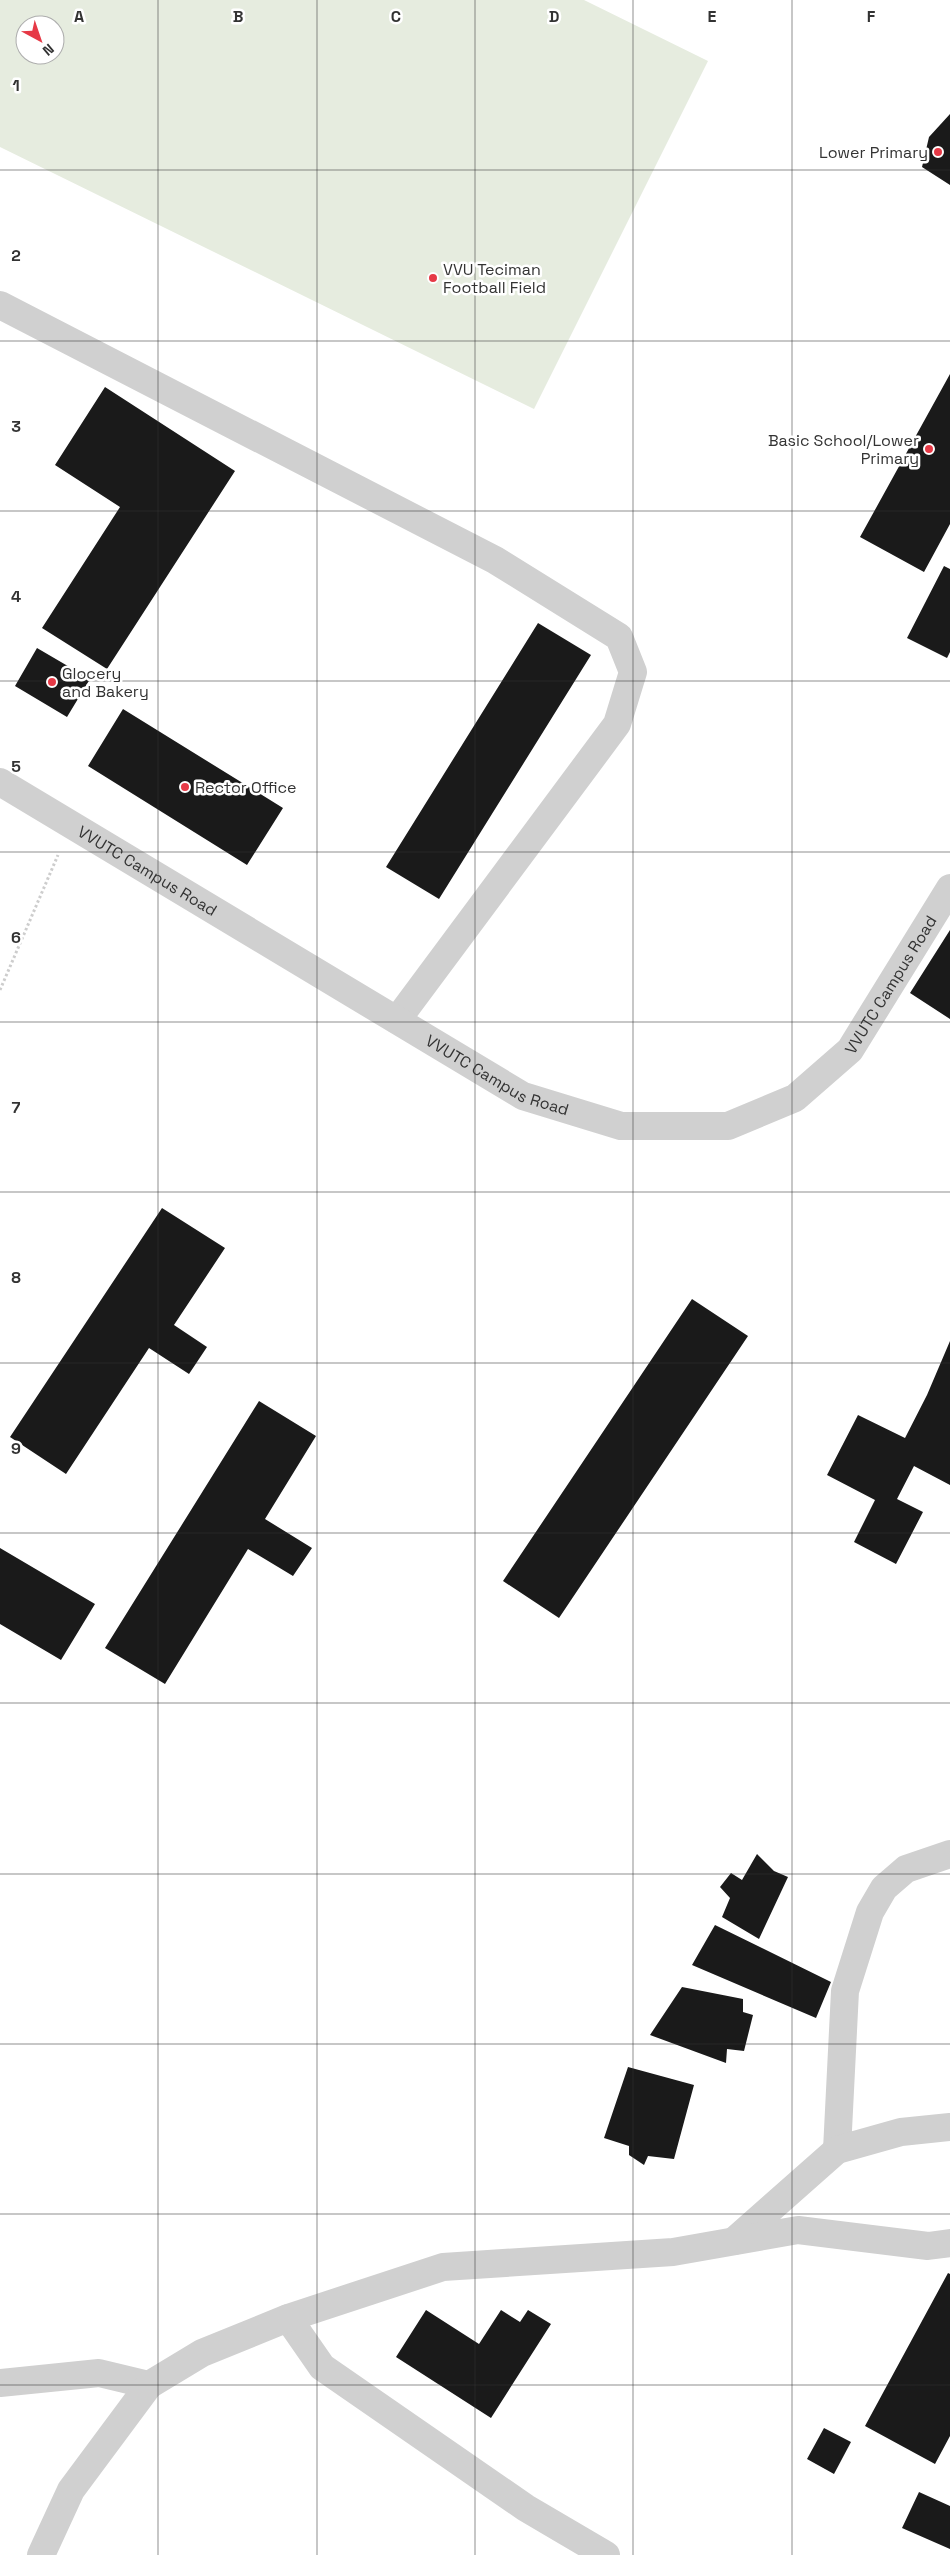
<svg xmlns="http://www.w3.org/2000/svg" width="950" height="2555" viewBox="0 0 950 2555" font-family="'Space Grotesk',sans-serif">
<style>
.green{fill:#e6ecdf;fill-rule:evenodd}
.building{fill:#1a1a1a}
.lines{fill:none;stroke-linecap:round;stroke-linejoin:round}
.path{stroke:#cdcdcd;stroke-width:3;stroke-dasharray:2.5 2.5;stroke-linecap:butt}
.minor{stroke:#d0d0d0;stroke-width:28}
.grid{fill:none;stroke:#333;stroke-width:1;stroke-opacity:0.55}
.poi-dot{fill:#e63946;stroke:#fff;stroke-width:2}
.labels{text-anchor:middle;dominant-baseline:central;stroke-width:5;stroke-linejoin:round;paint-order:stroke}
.poi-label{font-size:16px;fill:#333;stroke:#fff;text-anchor:start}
.street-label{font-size:16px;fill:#333;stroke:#fff}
.grid-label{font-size:16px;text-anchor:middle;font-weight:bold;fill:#333;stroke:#fff;stroke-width:5;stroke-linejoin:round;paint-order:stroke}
</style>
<rect width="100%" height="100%" fill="#fff"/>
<path class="green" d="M0 0H584L708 61 534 409 0 147ZM25 25H55V55H25Z"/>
<path class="building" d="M950 114V185L922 167 929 137Z
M950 374V524L924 572 860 537Z
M105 387 235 471 107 669 42 628 120 507 55 465Z
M944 566 950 569V652L947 658 907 638Z
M538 623 591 655 439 899 386 867Z
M37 648 90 679 67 717 15 686Z
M123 709 283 808 247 865 88 766Z
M950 930V1019L910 993Z
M162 1208 225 1248 174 1325 207 1347 189 1374 149 1348 66 1474 10 1437Z
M692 1299 748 1336 559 1618 503 1581Z
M950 1341V1485L914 1466 897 1499 923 1512 896 1564 854 1542 875 1500 827 1475 858 1415 905 1438 927 1395Z
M259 1401 316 1436 265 1519 312 1548 293 1576 248 1549 165 1684 105 1648Z
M0 1548 95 1604 61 1660 0 1624Z
M757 1854 774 1871 788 1877 759 1939 722 1917 730 1898 720 1887 731 1873 742 1880Z
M715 1925 831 1982 816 2018 692 1965Z
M682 1987 743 1999V2012L753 2015 744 2051 727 2049 726 2063 650 2035Z
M628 2067 694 2085 674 2159 648 2156 644 2165 629 2155V2146L604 2138Z
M948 2273 950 2274V2436L935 2464 865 2426Z
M426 2310 479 2344 501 2310 520 2322 528 2310 551 2324 491 2418 396 2357Z
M824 2428 851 2442 834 2474 807 2459Z
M919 2492 950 2506V2549L902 2528Z"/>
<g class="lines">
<path class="path" d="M0 990 58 855"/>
<g class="minor">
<path d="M0 305 495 560 619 637 633 672 617 724 397 1020"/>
<path id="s1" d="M0 782 523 1096 621 1126H728L795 1098 850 1050 950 888"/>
<path d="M837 2150 845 1991 870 1912 884 1888 906 1869 950 1854"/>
<path d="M734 2241 837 2150 901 2132 950 2127"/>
<path d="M288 2318 322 2367 526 2508 606 2555"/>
<path d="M0 2383 99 2373 149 2385"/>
<path d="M41 2555 71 2490 149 2385 202 2353 288 2318 443 2267 673 2252 798 2230 928 2246 950 2243"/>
</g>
</g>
<path class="grid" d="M158 0V2555M317 0V2555M475 0V2555M633 0V2555M792 0V2555M0 170H950M0 341H950M0 511H950M0 681H950M0 852H950M0 1022H950M0 1192H950M0 1363H950M0 1533H950M0 1703H950M0 1874H950M0 2044H950M0 2214H950M0 2385H950"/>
<g class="poi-dot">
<circle cx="938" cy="152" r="5"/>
<circle cx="433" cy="278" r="5"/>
<circle cx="929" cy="449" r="5"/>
<circle cx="52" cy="682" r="5"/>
<circle cx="185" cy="787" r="5"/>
</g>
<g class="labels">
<g class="poi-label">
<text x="928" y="152" text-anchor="end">Lower Primary</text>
<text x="443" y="269">VVU Teciman<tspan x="443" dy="18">Football Field</tspan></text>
<text x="919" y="440" text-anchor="end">Basic School/Lower<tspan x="919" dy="18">Primary</tspan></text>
<text x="62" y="673">Glocery<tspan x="62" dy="18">and Bakery</tspan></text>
<text x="195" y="787">Rector Office</text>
</g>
<g class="street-label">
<text stroke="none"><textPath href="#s1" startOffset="172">VVUTC Campus Road</textPath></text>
<text stroke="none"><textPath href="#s1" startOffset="1042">VVUTC Campus Road</textPath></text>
<text stroke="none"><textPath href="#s1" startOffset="578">VVUTC Campus Road</textPath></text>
</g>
</g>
<g class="grid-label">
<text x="79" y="22">A</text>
<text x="238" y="22">B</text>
<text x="396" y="22">C</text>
<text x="554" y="22">D</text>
<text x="712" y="22">E</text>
<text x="871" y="22">F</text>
<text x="16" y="91">1</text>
<text x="16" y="261">2</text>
<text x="16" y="432">3</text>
<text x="16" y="602">4</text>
<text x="16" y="772">5</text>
<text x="16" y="943">6</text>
<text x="16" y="1113">7</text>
<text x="16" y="1283">8</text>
<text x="16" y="1454">9</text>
</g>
<g transform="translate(40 40) rotate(140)"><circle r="24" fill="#ffffff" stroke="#adadad"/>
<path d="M0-4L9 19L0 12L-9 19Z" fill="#e63946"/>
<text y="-8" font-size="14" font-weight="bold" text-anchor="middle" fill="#333333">N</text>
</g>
</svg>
